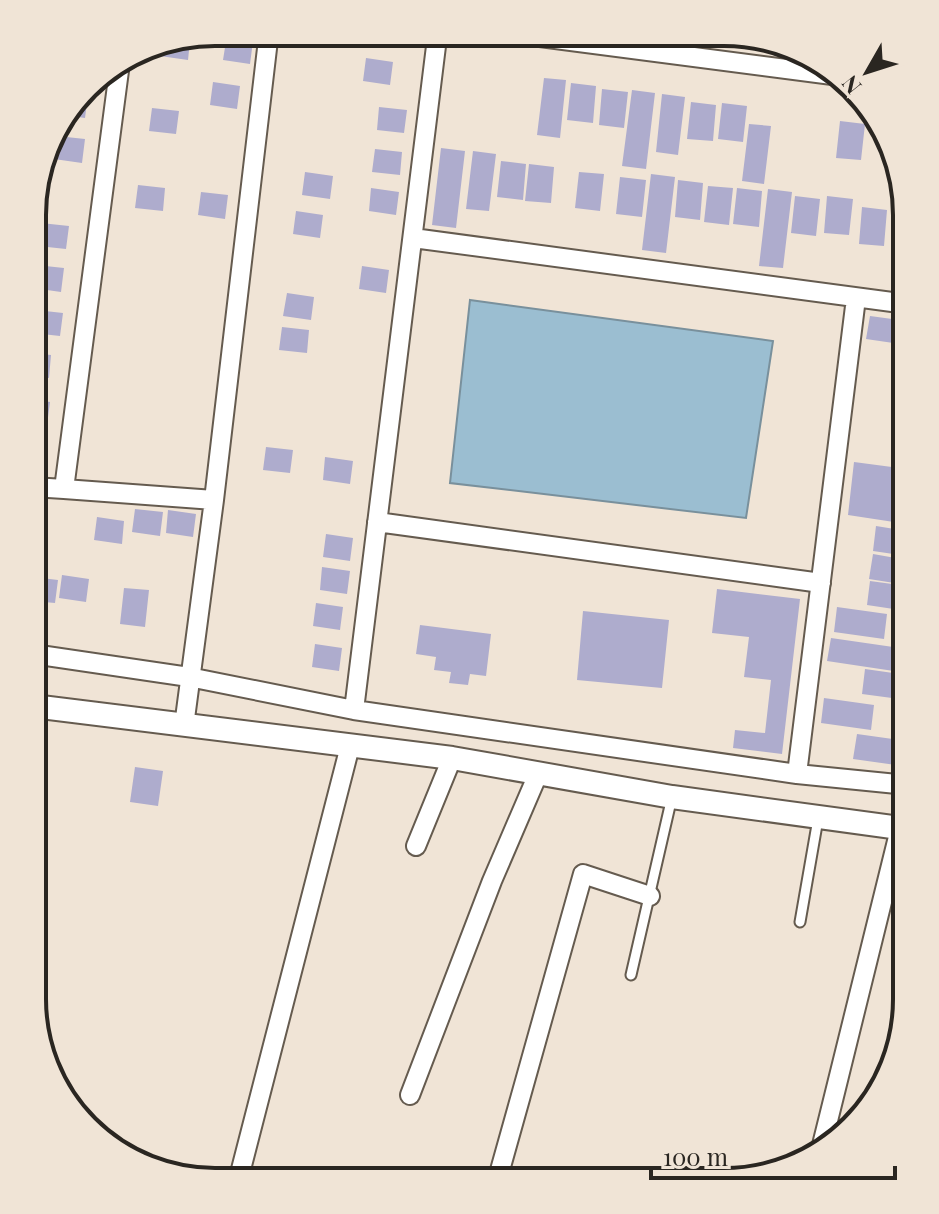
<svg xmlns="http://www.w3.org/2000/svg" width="939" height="1214" viewBox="0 0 939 1214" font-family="'Playfair Display',serif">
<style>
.water{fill:#9bbed1;stroke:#79909c;stroke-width:2}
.building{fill:#aeaccd}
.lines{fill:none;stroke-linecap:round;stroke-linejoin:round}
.service-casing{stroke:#655b4f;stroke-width:13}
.minor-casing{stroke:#655b4f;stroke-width:22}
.tertiary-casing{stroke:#655b4f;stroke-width:26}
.service{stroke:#fff;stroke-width:9}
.minor{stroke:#fff;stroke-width:18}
.tertiary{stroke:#fff;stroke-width:22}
.rim{fill:none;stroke:#2a2621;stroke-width:4}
</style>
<rect width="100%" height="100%" fill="#f0e4d6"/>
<path class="water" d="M470 300 773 341 746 518 450 483Z"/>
<path class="building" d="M190 41 188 60 160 56 162 42Z
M226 41H253L250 64 223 60Z
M366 58 393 62 390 85 363 81Z
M544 78 566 80 560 138 537 135Z
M213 82 240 86 237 109 210 105Z
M571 83 596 86 593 123 567 120Z
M602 89 628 92 624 128 599 125Z
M632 90 655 93 646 169 622 166Z
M81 94 88 95 85 118 64 115Z
M662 94 685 97 678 155 656 152Z
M691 102 716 105 713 141 687 139Z
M722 103 747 106 743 142 718 139Z
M379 107 407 110 404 133 377 130Z
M152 108 179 111 176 134 149 131Z
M840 121 865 124 861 160 836 158Z
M749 124 771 126 764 184 742 181Z
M57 136 85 139 82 163 54 159Z
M441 148 465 151 456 228 432 225Z
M375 149 402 152 400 175 372 172Z
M473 151 496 154 489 211 466 209Z
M501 161 526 164 523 200 497 197Z
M529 164 554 167 551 203 525 201Z
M895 166 904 202 891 200Z
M305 172 333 176 330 199 302 195Z
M579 172 604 174 600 211 575 208Z
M651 174 675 177 666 253 642 250Z
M620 177 646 180 642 217 616 214Z
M678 180 703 183 700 220 675 217Z
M138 185 165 188 163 211 135 208Z
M708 186 733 188 729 225 704 222Z
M371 188 399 192 396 215 369 211Z
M737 188 762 191 759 227 733 224Z
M768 189 792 192 783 268 759 266Z
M201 192 228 195 225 219 198 215Z
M795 196 820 199 816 236 791 233Z
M827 196 853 199 849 235 824 233Z
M862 207 887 210 884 246 859 244Z
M296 211 323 215 320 238 293 234Z
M902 215 907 216V280L891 277Z
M41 223 69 226 66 249 38 246Z
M36 265 64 268 61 292 33 288Z
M362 266 389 270 386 293 359 289Z
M287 293 314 297 311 320 283 316Z
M36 310 63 313 60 336 33 333Z
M870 316 907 321V345L866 339Z
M282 327 309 330 307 353 279 350Z
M33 353 51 355 49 378 33 376Z
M33 399 50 402 47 425 33 423Z
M266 447 293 450 290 473 263 470Z
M325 457 353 461 350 484 323 480Z
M854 462 907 469V524L848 515Z
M135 509 163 512 160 536 132 532Z
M168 510 196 514 193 537 166 533Z
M97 517 124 521 122 544 94 540Z
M876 526 907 531V556L873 551Z
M326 534 353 538 350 561 323 557Z
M873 554 907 560V585L869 579Z
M322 567 350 571 347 594 320 590Z
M62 575 89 579 86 602 59 598Z
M33 577 58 580 55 603 33 601Z
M870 581 907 586V611L867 605Z
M124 588 149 590 145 627 120 624Z
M717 589 800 599 782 754 733 748 735 730 765 733 771 680 744 677 749 637 712 633Z
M316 603 343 607 340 630 313 626Z
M837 607 887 614 884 639 834 632Z
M583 611 669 620 662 688 577 680Z
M420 625 491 634 486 676 470 674 468 685 449 683 451 672 434 670 436 657 416 654Z
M831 638 907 649V673L827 661Z
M315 644 342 648 339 671 312 667Z
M865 669 907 675V700L862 694Z
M824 698 874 705 871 730 821 723Z
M857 734 907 741 903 766 853 759Z
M135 767 163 771 158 806 130 802Z"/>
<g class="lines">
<defs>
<path id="service" d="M800 922 818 819
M631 975 672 797"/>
<path id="minor" d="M540 37 840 76
M413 238 907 304
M33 487 64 489 120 63
M64 489 214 500
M377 522 821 583
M33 654 189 677 354 710 797 774 907 785
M354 710 437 38
M184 726 214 500 268 40
M797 774 856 298
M416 846 452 758
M410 1095 492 881 538 774
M821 1149 900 829
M238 1181 350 746
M497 1181 583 874 650 896"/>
<path id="tertiary" d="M33 706 452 758 672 797 907 829"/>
</defs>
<use href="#service" class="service-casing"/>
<use href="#minor" class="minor-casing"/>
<use href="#tertiary" class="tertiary-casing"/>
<use href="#service" class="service"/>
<use href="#minor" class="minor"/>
<use href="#tertiary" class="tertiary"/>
</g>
<path d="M0 0H939V1214H0ZM215 46H724A169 169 0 0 1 893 215V999A169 169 0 0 1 724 1168H215A169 169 0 0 1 46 999V215A169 169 0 0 1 215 46Z" fill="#f0e4d6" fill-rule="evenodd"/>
<path class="rim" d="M215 46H724A169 169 0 0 1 893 215V999A169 169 0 0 1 724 1168H215A169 169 0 0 1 46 999V215A169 169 0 0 1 215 46Z"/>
<g transform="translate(867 72) rotate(231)" stroke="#f0e4d6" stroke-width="6" paint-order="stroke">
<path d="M0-6L14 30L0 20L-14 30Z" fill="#2a2621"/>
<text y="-12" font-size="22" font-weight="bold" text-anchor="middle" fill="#2a2621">N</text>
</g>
<path d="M651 1166v12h244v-12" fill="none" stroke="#2a2621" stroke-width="4"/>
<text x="663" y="1166" font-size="24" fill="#2a2621" stroke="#f0e4d6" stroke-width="6" paint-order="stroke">100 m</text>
</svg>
